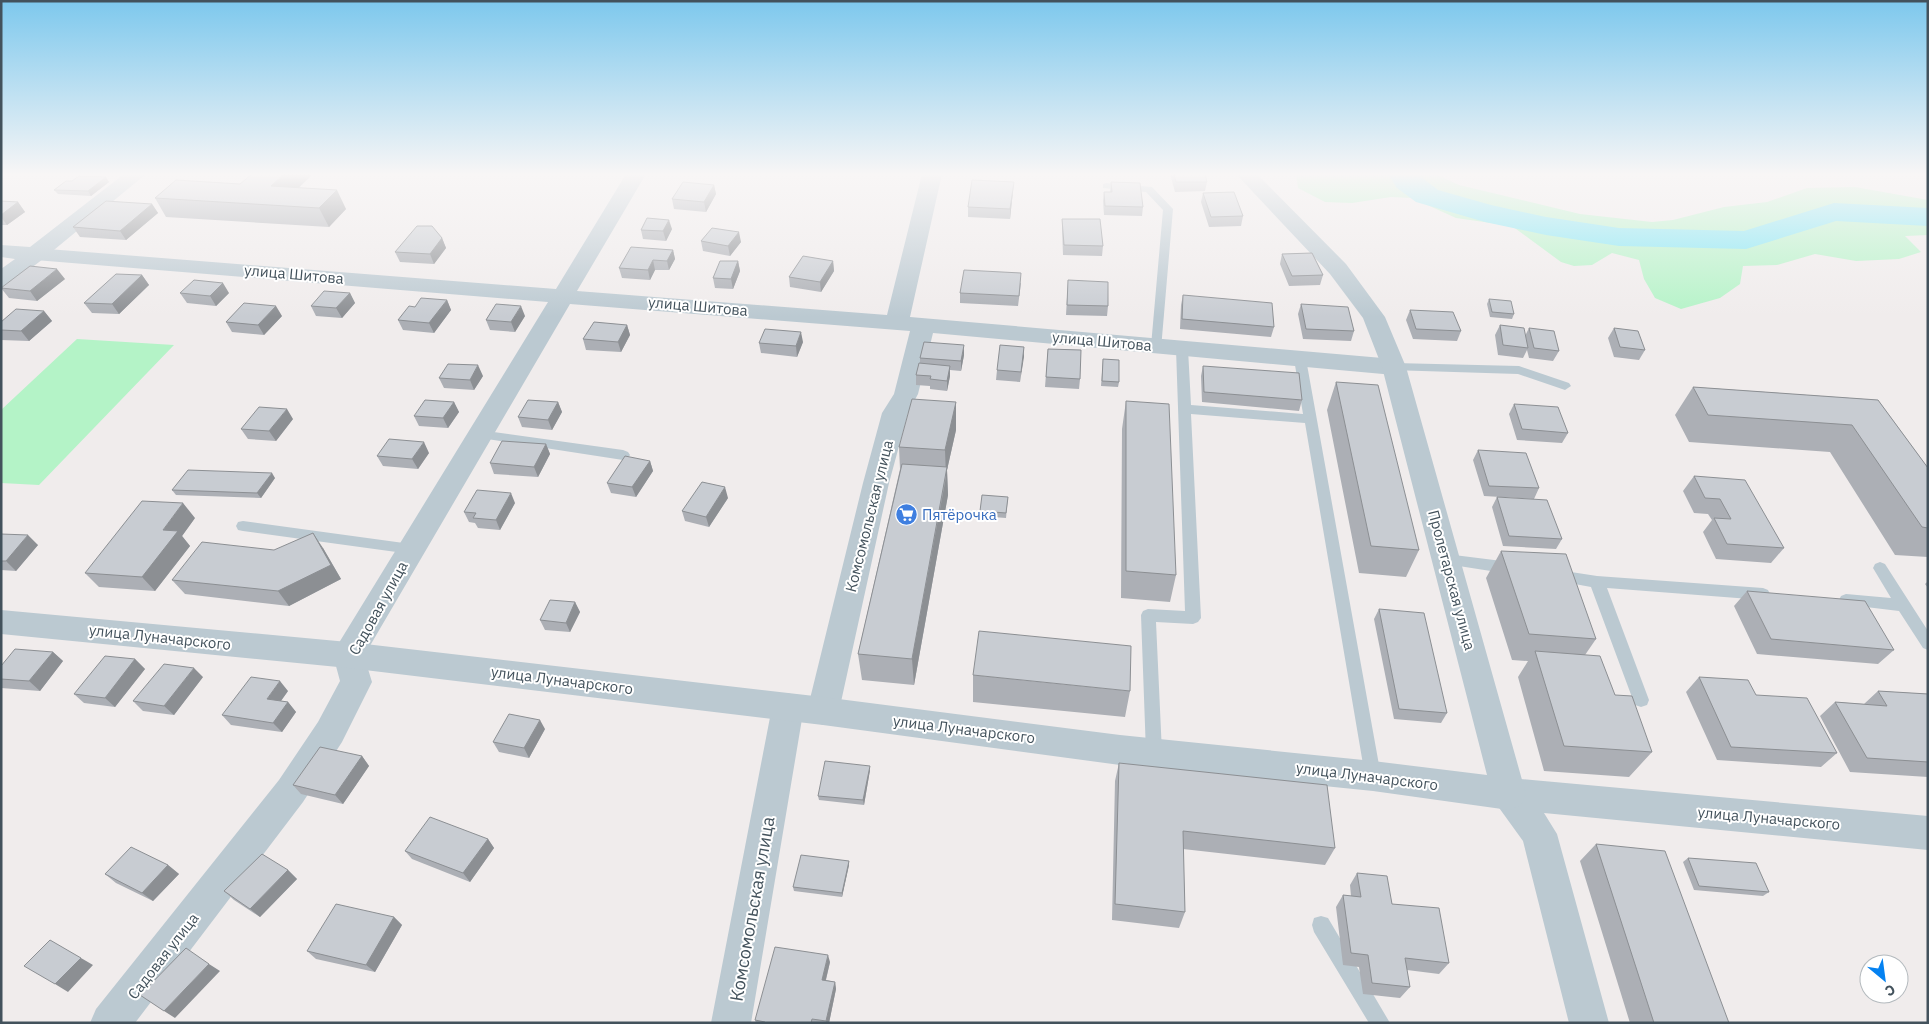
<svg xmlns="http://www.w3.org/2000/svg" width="1929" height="1024" viewBox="0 0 1929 1024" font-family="'IBM Plex Sans',sans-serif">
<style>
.green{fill:#b4f3c7}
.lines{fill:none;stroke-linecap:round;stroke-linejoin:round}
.river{fill:#7de7f5;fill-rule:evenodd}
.service{fill:#bbc9d1;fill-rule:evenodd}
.minor{fill:#bbc9d1;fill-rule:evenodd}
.tertiary{fill:#bbc9d1;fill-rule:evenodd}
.wall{fill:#acafb5}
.shaded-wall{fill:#8c8f93}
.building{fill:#c8ccd2;stroke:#8c8f93}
.labels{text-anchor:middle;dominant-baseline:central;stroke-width:4;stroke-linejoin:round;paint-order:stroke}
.street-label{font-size:15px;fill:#43525c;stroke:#fff}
.shop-label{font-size:15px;fill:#366cbe;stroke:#fff;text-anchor:start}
.near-street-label{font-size:18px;fill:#43525c;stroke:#fff}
</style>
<rect width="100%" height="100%" fill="#f0ecec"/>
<path class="green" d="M1296 174H1435L1459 185 1580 214 1652 222 1673 220 1724 207 1767 202 1807 188 1855 187 1928 200V235L1905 236 1921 252 1899 259 1856 261 1815 254 1777 265 1743 266 1740 284 1720 298 1681 309 1655 298 1644 279 1639 260 1612 253 1592 265 1574 266 1561 262 1512 226 1456 218 1412 198 1391 197 1352 203 1325 202 1298 188Z
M77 339 174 345 39 485 1 483V410Z"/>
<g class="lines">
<path class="river" d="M1388 174H1417L1438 190 1491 205 1546 217 1619 228 1744 231 1834 203 1928 208V226L1836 221 1746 249 1619 246 1546 235 1485 222 1416 202 1397 188Z"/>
<path class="service" d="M1106 183 1152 187 1173 209 1161 349 1157 350 1151 346 1163 210 1146 192 1103 188V184Z
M1182 345 1188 349 1191 405 1303 414 1294 359 1300 355 1306 359 1381 776 1379 781 1373 784 1367 781 1365 776 1305 423 1191 414 1201 618 1198 622 1193 624 1156 622 1162 753 1160 758 1154 760 1148 758 1146 753 1141 615 1143 611 1148 609 1185 611 1176 349Z
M1394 363 1519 366 1569 383 1571 386 1565 390 1518 374 1390 370 1388 367Z
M479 430 623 450 628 452 630 455 628 458 623 460 474 437 473 434 474 431Z
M243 521 411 544 416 545 418 549 416 553 411 554 243 531 238 530 236 526 238 522Z
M1446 554 1510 562 1515 564 1517 568 1515 572 1510 574 1446 564 1441 563 1439 559 1441 555Z
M1880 562 1885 564 1928 631V650L1923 648 1899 611 1841 604 1839 600 1841 596 1846 594 1891 598 1873 568 1875 564Z
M1558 570 1597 576 1763 588 1768 590 1770 594 1768 598 1763 600 1607 588 1649 700 1647 705 1641 707 1635 705 1633 700 1591 587 1553 580 1551 576 1553 572Z
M1321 916 1328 918 1390 1023H1369L1314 932 1312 925 1314 918Z"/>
<path class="minor" d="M626 174H646L577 291 887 315 922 174H942L910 317 1394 359 1402 362 1406 367 1402 372 1394 375 933 333 918 394 908 413 889 483 839 711 834 721 823 725 812 721 807 711 863 483 882 413 894 394 910 331 570 304 364 656 372 682 342 742 303 802 135 1023H90L96 1009 279 780 318 722 340 681 333 655 337 646 548 302 35 260 27 259 24 254 27 249 35 248 556 289Z
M788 693 799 697 804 707 751 1023H711L772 707 777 697Z
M1509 778 1928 816V850L1544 813 1557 834 1609 1023H1569L1523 841 1497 805 1492 794 1497 783Z"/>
<path class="tertiary" d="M124 174H146L43 259 9 285 1 287V269L15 259 1 257V245L30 247Z
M1236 174H1257L1346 264 1385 317 1406 367 1526 794 1521 805 1509 810 1373 791 1120 765 823 725 348 668 1 634V610L348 642 823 697 1120 735 1373 761 1487 775 1382 367 1363 318 1330 274Z"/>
</g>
<path class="wall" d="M1170 174H1205L1207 182 1205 191 1175 192Z
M109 182 91 196 58 194 54 190Z
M1111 182 1143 207 1142 216 1104 215 1103 201 1104 192H1110Z
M714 185 716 194 706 212 674 209 672 199Z
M298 188 346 209 329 227 166 217 155 198Z
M1013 191 1010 219 968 217V207Z
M1203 193 1243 216 1241 226 1209 227 1201 202Z
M1 201 18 202 25 212 7 225H1Z
M152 204 158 213 126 240 80 237 73 227Z
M1062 219 1103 246 1102 256 1063 255 1062 228Z
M672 229 666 241 643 239 641 230Z
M442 238 446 248 434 264 400 262 395 252Z
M701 241 741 242 730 256 703 251Z
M673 250 675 259 669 270H655L650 280 622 278 619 268Z
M1282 254 1323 275 1320 285 1289 286 1280 264Z
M738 261 740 271 733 289 715 288 713 278Z
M833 261 834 271 821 292 790 287 789 277Z
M142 275 149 285 119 314 92 313 84 303Z
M65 279 37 301 9 298 1 288Z
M1068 280 1108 306 1107 316 1066 315Z
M1021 283 1018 306 960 303V293Z
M180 293H229L216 306 187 303Z
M350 293 355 303 342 318 316 316 311 306Z
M1183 295 1274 327 1271 337 1180 329 1181 305Z
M1489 299 1514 314 1512 319 1490 317 1487 304Z
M447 300 451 310 434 333 403 330 398 320 415 307Z
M1301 304 1354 331 1351 341 1303 339 1298 314Z
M1410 310 1461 331 1457 341 1413 339 1406 320Z
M44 311 52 321 29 341 1 340V322Z
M282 316 264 335 232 332 226 322Z
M525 316 515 332 490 330 486 320Z
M627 325 630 335 621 352 586 350 583 339Z
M1500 325 1525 336 1529 328 1559 351 1553 361 1529 358 1527 350 1523 358 1498 355 1495 335Z
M1614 328 1645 350 1639 360 1614 357 1608 338Z
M803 342 797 357 761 353 759 343Z
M1024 347 1020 382 996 380 997 370Z
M1048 349 1080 379 1079 389 1045 387Z
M964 355 961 371 950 370V376L947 391 930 389V386L916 385V375L920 363V358Z
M1103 359 1119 382 1118 387 1101 386Z
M1203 366 1302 400 1299 411 1202 402 1201 376Z
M483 376 474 390 444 388 439 378Z
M1336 382 1419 550 1406 577 1359 573 1327 410Z
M1693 387 1878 400 1928 468V557L1895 555 1830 452 1689 442 1675 415Z
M1126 401 1176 575 1170 602 1121 598 1122 429Z
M454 402 459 412 448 428 419 426 414 416Z
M558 402 562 412 552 430 522 427 518 417Z
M956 402V430L947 470 948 495 914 685 862 680 858 654 900 469 899 447Z
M1514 404 1568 433 1562 443 1517 440 1509 414Z
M293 419 276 441 248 439 241 429Z
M546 444 550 454 538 477 494 474 490 463Z
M1478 450 1539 488 1534 499 1484 496 1473 460Z
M429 453 418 469 383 466 377 456Z
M650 461 653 471 636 497 611 493 607 483Z
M1694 476 1784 548 1771 563 1716 559 1703 532 1712 520 1708 514 1694 513 1683 491Z
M275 478 261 498 176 495 172 490Z
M1008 497 1006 518 980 516V511Z
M1497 497 1562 539 1556 549 1503 546 1492 507Z
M728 498 709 527 685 521 682 511Z
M515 503 500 530 478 528 475 523 469 522 464 512Z
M195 518 182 536 190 546 155 591 99 587 85 573Z
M1 534 38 545 16 571 1 570Z
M323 548 341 579 289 606 185 594 172 580 274 550Z
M1501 551 1596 639 1585 655 1615 695 1652 752 1629 777 1544 771 1518 677 1528 661 1512 660 1486 578Z
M1928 581V588L1925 584Z
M1747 591 1894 650 1878 664 1757 654 1734 606Z
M575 602 580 612 570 632 545 630 540 620Z
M1379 609 1447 713 1441 723 1394 719 1374 619Z
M53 652 63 661 40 691 1 688V666Z
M135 659 145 669 115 707 84 703 74 694Z
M973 675 1130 691 1125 717 973 702Z
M203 677 174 715 143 711 133 701Z
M1699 677 1837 753 1821 767 1717 760 1686 692Z
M288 691 281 701 288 702 296 712 282 732 231 725 222 715Z
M1878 691 1928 694V777L1850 772 1820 716 1835 702 1864 704Z
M545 729 529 758 499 752 493 742Z
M362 756 369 766 343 804 301 794 293 785Z
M1119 763 1335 848 1325 865 1183 849 1185 912 1179 928 1112 920 1115 781Z
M870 770 864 805 819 800 818 796Z
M488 839 494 848 470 882 412 859 405 851Z
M1596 844 1729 1023H1630L1580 861Z
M1688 858 1769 892 1763 896 1694 890 1683 862Z
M849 861V865L842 897 794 891 793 887Z
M168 865 179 874 153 901 116 883 105 874Z
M288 870 297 879 260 917 234 900 224 891Z
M1357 873 1392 904 1449 963 1439 974 1407 970 1410 987 1400 998 1363 994 1359 967 1343 965 1336 907 1343 895 1351 896 1350 885Z
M394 917 402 925 375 972 316 959 307 951Z
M830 962 826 980 835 982 836 989 829 1023H756L755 1020Z"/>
<path class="shaded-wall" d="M284 174H313L281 205 271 186Z
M106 177 109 182 91 196 88 191Z
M1014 182 1013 191 1010 219V209Z
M714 185 716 194 706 212 704 202Z
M337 190 346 209 329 227 319 208Z
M18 202 25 212 7 225 1 217V215Z
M152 204 158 213 126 240 120 231Z
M669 220 672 229 666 241 663 231Z
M739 232 741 242 730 256 728 246Z
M442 238 446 248 434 264 430 254Z
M673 250 675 259 669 270 667 261Z
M653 260 655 270 650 280 648 270Z
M738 261 740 271 733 289 731 279Z
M833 261 834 271 821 292 820 282Z
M57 269 65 279 37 301 30 291Z
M142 275 149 285 119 314 112 304Z
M223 283 229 293 216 306 210 296Z
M350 293 355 303 342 318 336 308Z
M447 300 451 310 434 333 429 323Z
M276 306 282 316 264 335 258 325Z
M521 306 525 316 515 332 511 322Z
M44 311 52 321 29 341 21 331Z
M627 325 630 335 621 352 618 342Z
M801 332 803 342 797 357 796 346Z
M964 345V355L961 371V361Z
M1024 347V357L1020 382 1021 372Z
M478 365 483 376 474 390 470 380Z
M950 366V376L947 391V381Z
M454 402 459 412 448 428 443 418Z
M558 402 562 412 552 430 548 420Z
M956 402V430L947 470 948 495 914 685 912 659 946 477 945 450Z
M287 409 293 419 276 441 269 431Z
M424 442 429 453 418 469 412 459Z
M546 444 550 454 538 477 534 467Z
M650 461 653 471 636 497 632 487Z
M272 473 275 478 261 498 257 493Z
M725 487 728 498 709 527 706 517Z
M511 493 515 503 500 530 496 520Z
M183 503 195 518 182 536 190 546 155 591 142 577 163 530Z
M313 533 323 548 341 579 289 606 278 591Z
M28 535 38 545 16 571 6 561Z
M575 602 580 612 570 632 566 623Z
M53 652 63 661 40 691 29 681Z
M135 659 145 669 115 707 105 698Z
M194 668 203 677 174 715 164 706Z
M280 681 288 691 275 709 267 699Z
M288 702 296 712 282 732 273 723Z
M540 720 545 729 529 758 524 748Z
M362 756 369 766 343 804 335 795Z
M870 766V770L864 805 863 800Z
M488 839 494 848 470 882 463 873Z
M849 861V865L842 897V893Z
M168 865 179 874 153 901 142 893Z
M288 870 297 879 260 917 250 909Z
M394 917 402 925 375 972 366 965Z
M828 955 830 962 824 987 822 980Z
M81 958 93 965 68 992 55 984Z
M209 964 220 971 175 1018 164 1011Z
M835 982 836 989 829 1023H826V1021Z"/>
<path class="building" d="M252 174H284L271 186 337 190 319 208 155 198 176 180 240 184Z
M1174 174H1205L1207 182H1176Z
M79 176 106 177 88 191 54 190 66 181H72Z
M972 180 1014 182 1010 209 968 207Z
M683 182 714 185 704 202 672 199Z
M1111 182 1140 183 1143 207 1105 206 1104 192H1112Z
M1234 192 1243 216 1211 217 1203 193Z
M1 201 18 202 1 215Z
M106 201 152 204 120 231 73 227Z
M647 218 669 220 663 231 641 230Z
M1062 219H1100L1103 246 1064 245Z
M417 226H432L442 238 430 254 395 252Z
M712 228 739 232 728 246 701 241Z
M631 247 673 250 667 261 653 260 648 270 619 268Z
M1312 253 1323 275 1292 276 1282 254Z
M803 256 833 261 820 282 789 277Z
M720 261H738L731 279 713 278Z
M30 266 57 269 30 291 1 288Z
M964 270 1021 273 1019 296 960 293Z
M116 274 142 275 112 304 84 303Z
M194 280 223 283 210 296 180 293Z
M1068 280 1108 282V306L1067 305Z
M324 291 350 293 336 308 311 306Z
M1183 295 1272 303 1274 327 1182 319Z
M421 298 447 300 429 323 398 320 409 306 415 307Z
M1489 299 1511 301 1514 314 1492 312Z
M244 303 276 306 258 325 226 322Z
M496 304 521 306 511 322 486 320Z
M1301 304 1348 307 1354 331 1306 329Z
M16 309 44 311 21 331 1 330V322Z
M1410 310 1453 312 1461 331 1416 329Z
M594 322 627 325 618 342 583 339Z
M1500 325 1524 328 1528 348 1503 345Z
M1529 328 1554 331 1559 351 1534 348Z
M1614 328 1638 331 1645 350 1620 347Z
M765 329 801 332 796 346 759 343Z
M924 342 964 345 961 361 920 358Z
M1000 345 1024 347 1021 372 997 370Z
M1048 349 1081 350 1080 379 1046 377Z
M1103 359 1119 360V382L1102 381Z
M919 363 950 366 947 381 930 379 931 376 916 375Z
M448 364 478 365 470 380 439 378Z
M1203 366 1299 373 1302 400 1204 392Z
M1336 382 1378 385 1419 550 1371 546Z
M1693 387 1878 400 1928 468V528L1922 527 1852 425 1708 415Z
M912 399 956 402 945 450 899 447Z
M425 400 454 402 443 418 414 416Z
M528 400 558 402 548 420 518 417Z
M1126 401 1169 404 1176 575 1126 571Z
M1514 404 1558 407 1568 433 1522 429Z
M259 407 287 409 269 431 241 429Z
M389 439 424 442 412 459 377 456Z
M502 441 546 444 534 467 490 463Z
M1478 450 1526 453 1539 488 1489 486Z
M625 456 650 461 632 487 607 483Z
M902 464 947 467 912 659 858 654Z
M188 470 272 473 257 493 172 490Z
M1694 476 1745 480 1784 548 1727 544 1714 518 1731 519 1720 499 1705 498Z
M702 482 725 487 706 517 682 511Z
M477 490 511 493 496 520 473 518 476 513 464 512Z
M982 495 1008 497 1006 513 980 511Z
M1497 497 1547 500 1562 539 1509 536Z
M142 501 183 503 163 530 178 531 142 577 85 573Z
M313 533 331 565 278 591 172 580 202 542 274 550Z
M1 534 28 535 6 561H1Z
M1501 551 1566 554 1596 639 1529 634Z
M1747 591 1865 601 1894 650 1771 639Z
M550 600 575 602 566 623 540 620Z
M1379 609 1424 613 1447 713 1399 709Z
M979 631 1131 646 1130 691 973 675Z
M15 649 53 652 29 681 1 679V666Z
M1535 651 1600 656 1615 695 1632 696 1652 752 1564 746Z
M105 656 135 659 105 698 74 694Z
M164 664 194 668 164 706 133 701Z
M251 677 280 681 267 699 288 702 273 723 222 715Z
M1699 677 1748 680 1756 695 1807 698 1837 753 1731 747Z
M1878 691 1928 694V762L1867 758 1835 702 1887 706Z
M509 714 540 720 524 748 493 742Z
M320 747 362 756 335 795 293 785Z
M825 761 870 766 863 800 818 796Z
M1119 763 1327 785 1335 848 1183 831 1185 912 1115 904Z
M430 817 488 839 463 873 405 851Z
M1596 844 1665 851 1729 1023H1654Z
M131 847 168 865 142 893 105 874Z
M262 854 288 870 250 909 224 891Z
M801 855 849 861 842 893 793 887Z
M1688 858 1756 863 1769 892 1699 886Z
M1357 873 1387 876 1392 904 1439 908 1449 963 1405 958 1410 987 1372 983 1368 955 1351 953 1343 895 1361 897Z
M336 904 394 917 366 965 307 951Z
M50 940 81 958 55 984 24 966Z
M775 947 828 955 822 980 835 982 826 1021 812 1019 811 1023H765V1022L755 1020Z
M186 948 209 964 164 1011 140 995Z"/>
<linearGradient id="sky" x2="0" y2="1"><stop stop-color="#7dc8ed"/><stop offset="0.55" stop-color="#f8f6f6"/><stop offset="1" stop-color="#f8f6f6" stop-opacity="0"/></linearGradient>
<rect width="1929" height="317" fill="url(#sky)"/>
<defs>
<symbol id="supermarket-disc" viewBox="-11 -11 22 22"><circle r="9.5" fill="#3f7fe0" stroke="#fff"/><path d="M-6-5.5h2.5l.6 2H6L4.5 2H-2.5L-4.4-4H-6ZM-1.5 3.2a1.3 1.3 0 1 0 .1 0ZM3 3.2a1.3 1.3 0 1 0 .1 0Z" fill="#fff"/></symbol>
</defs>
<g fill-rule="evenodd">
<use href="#supermarket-disc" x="894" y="502" width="25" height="25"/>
</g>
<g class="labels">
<g class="street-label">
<text transform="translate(294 274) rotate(5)">улица Шитова</text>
<text transform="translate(698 306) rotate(5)">улица Шитова</text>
<text transform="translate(1102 341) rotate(5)">улица Шитова</text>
<text transform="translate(869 516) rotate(-76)">Комсомольская улица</text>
<text transform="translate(1452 580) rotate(75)">Пролетарская улица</text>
<text transform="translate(378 608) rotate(-61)">Садовая улица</text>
<text transform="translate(160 637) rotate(6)">улица Луначарского</text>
<text transform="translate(562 680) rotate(7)">улица Луначарского</text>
<text transform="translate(964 729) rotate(7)">улица Луначарского</text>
<text transform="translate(1367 776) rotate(7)">улица Луначарского</text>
<text transform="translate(1769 818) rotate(5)">улица Луначарского</text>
<text transform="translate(163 956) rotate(-52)">Садовая улица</text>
</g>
<g class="shop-label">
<text x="922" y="514">Пятёрочка</text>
</g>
<g class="near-street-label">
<text transform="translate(752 909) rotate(-80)">Комсомольская улица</text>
</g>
</g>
<rect width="1929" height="1024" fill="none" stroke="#43525c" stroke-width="5"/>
<g transform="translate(1884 979) rotate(151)"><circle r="24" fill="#ffffff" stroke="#b4babe"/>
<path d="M0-4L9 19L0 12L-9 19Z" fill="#0582f1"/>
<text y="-8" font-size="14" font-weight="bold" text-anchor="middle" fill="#43525c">С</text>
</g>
</svg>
